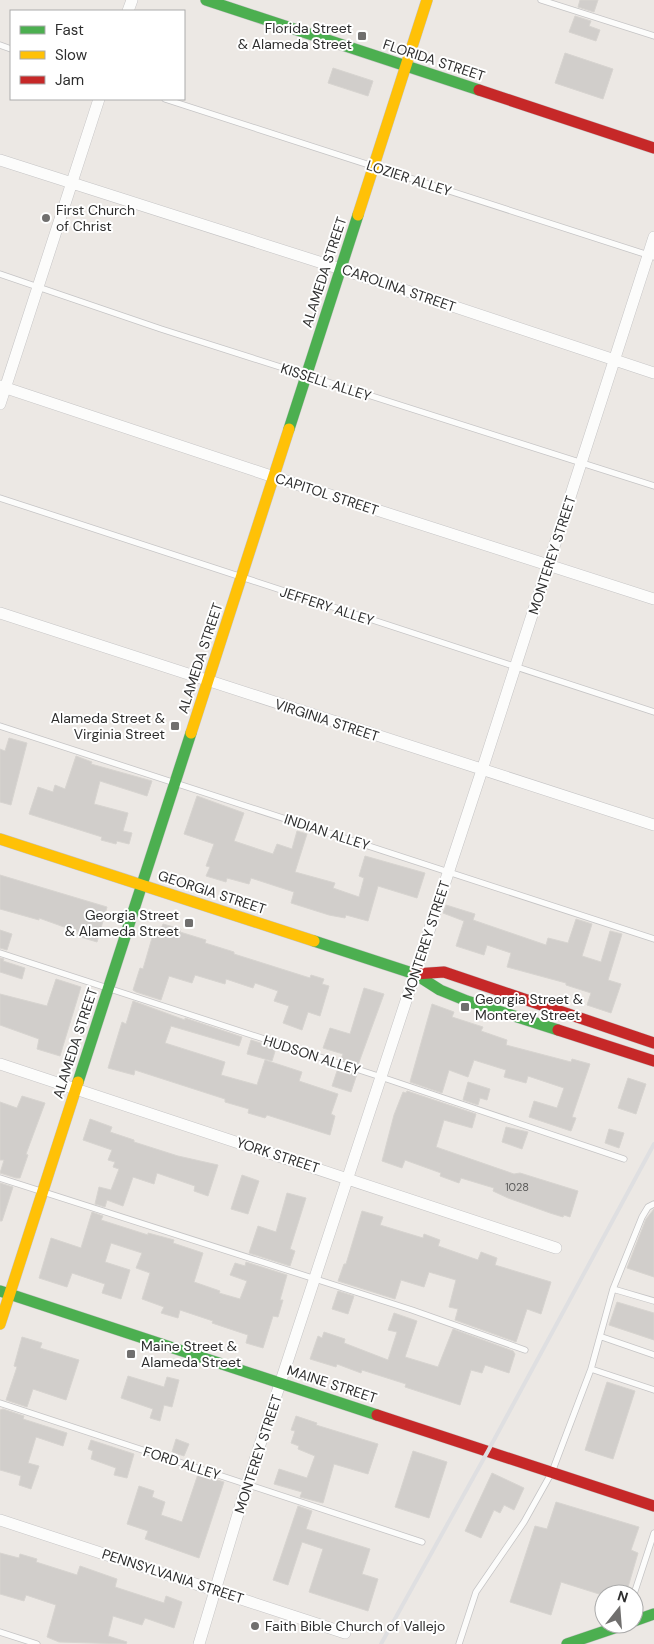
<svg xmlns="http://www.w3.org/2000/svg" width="654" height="1644" viewBox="0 0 654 1644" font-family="'DM Sans',sans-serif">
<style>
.building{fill:#d1cecb;stroke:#d7d4d0}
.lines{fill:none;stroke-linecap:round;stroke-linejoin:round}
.lane-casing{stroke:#c5c4c5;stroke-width:7}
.street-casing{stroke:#c5c4c5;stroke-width:12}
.fast-casing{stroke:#c5c4c5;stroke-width:12}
.slow-casing{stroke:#c5c4c5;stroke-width:12}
.jam-casing{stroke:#c5c4c5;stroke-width:12}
.lane{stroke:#fcfcfb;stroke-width:5.5}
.street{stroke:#fcfcfb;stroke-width:11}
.fast{stroke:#4caf50;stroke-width:11}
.slow{stroke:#ffc107;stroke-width:11}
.jam{stroke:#c62828;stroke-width:11}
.rail{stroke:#dfdfe1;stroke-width:4}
.poi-dot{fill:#706f6e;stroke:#fff;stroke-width:2}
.labels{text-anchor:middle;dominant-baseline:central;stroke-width:4;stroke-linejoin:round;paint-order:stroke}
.number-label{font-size:11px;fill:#585857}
.poi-label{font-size:14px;fill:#2e2e2e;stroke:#fff;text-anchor:start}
.street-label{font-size:14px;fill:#2e2e2e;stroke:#fff}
</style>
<rect width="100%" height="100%" fill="#ece8e4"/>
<path class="building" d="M580 0H598L594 12 578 7Z
M575 16 591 21 589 26 600 30 596 41 569 32Z
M565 53 613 69 603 99 555 83Z
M333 68 373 81 368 96 328 83Z
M9 738 27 743 11 805 0 802V749L5 751Z
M76 756 92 762 91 764 152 781 147 796 100 781 94 804 128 813 123 831 132 833 129 844 117 841 116 844 101 840 102 837 29 814 38 787 53 792 55 785 65 789Z
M197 796 244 813 234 841 273 854 277 844 292 849 297 831 307 834 295 872 335 883 333 888 359 897 364 878 359 876 365 856 425 873 417 898 378 886 368 921 346 915 345 918 329 915 291 903 294 892 251 878 249 884 227 878 226 882 206 876 210 867 206 866 214 844 184 834Z
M0 875 107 907 97 942 77 936 78 932 39 918V920L0 909Z
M446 905 475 914 473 920 546 945 548 938 568 943 576 919 592 924 582 956 601 962 610 931 622 934 608 980 621 984 611 1013 587 1005 591 993 566 985V983L507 967 511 953 487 945 484 955 456 946 464 921 443 913Z
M163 924 181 929 180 932 206 940 205 943 234 952V954L310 978 311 975 324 979 322 984 329 986 320 1016 308 1012 302 1030 283 1023 289 1006 274 1001 278 991 255 983 253 988 226 979 225 984 195 975 192 983 169 976 161 1000 136 992 133 990 140 968 143 969 154 931 160 932Z
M0 930 12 934 7 950 0 948Z
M0 958 4 959 3 961 25 968 22 979 0 972Z
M56 979 81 987 60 1056 37 1049 39 1039 0 1025V994L47 1006Z
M364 988 384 994 358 1065 341 1059 343 1054 323 1048 330 1028 350 1034Z
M133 1001 185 1020V1018L242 1037 239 1046 171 1026 165 1043 225 1062 221 1075 257 1085 265 1060 302 1072 299 1081 338 1094 331 1114 335 1116 330 1135 267 1115 265 1118 248 1113 249 1109 225 1102V1099L135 1070 134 1075 108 1068 122 1022 126 1024Z
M432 1004 454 1012 452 1017 483 1027 481 1031 507 1040 506 1045 571 1062 572 1059 590 1064 572 1117 576 1118 571 1131 529 1117 534 1101 557 1108 564 1088 528 1076 526 1083 504 1077 506 1070 474 1060 468 1077 449 1070 442 1093 410 1082Z
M251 1040 276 1048 272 1061 247 1054Z
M338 1068 357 1074 351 1092 332 1086Z
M628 1078 646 1084 636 1114 618 1108Z
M468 1082 490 1089 487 1100 480 1098 478 1105 463 1100Z
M407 1091 476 1114 472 1128 444 1120 436 1147 514 1174 520 1173 578 1191 570 1217 564 1215 563 1217 550 1213 508 1198 493 1191 494 1188 461 1178 459 1183 440 1176 441 1173 405 1160 402 1168 382 1161 394 1115 403 1092 406 1093Z
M22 1096 45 1103 26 1154 28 1155 20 1178H16L0 1173 4 1160H0V1102L17 1108Z
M90 1119 112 1127 110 1132 134 1140V1142L178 1156 218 1165 208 1196 194 1191 195 1186 157 1173 154 1184 133 1177 123 1206 107 1200 105 1207 95 1204 99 1187 111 1190 119 1169 113 1167 115 1162 108 1160 112 1150 83 1140Z
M506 1127 528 1132 522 1149 502 1142Z
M609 1129 624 1133 619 1148 605 1143Z
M242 1175 259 1181 248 1214 231 1209Z
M0 1183 13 1187 2 1221H0Z
M287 1193 306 1198 290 1249 295 1251 290 1266 249 1253 258 1226 276 1232Z
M654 1209V1277L627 1268 646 1219Z
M362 1211 383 1217 380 1225 423 1238 424 1234 440 1240 438 1246 478 1260 481 1252 497 1258 495 1265 551 1282 541 1314 527 1309 516 1342 455 1320 458 1309 449 1307 456 1280 429 1272 424 1287 401 1280 395 1299 338 1281 344 1264H346Z
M92 1212 103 1216 101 1220 148 1235V1233L163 1237 174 1240 173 1243 203 1253 194 1282 220 1291 219 1293 240 1299 247 1281 230 1275 235 1263 245 1266 246 1262 287 1275 280 1300H283L278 1317 273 1316 263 1348 246 1343 248 1335 212 1323 213 1321 180 1310 178 1318 161 1313 164 1307 142 1299 150 1273 136 1268 142 1253 111 1243 105 1262 130 1270 121 1299 102 1293 105 1284 72 1273 67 1287 39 1278 51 1238 81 1248Z
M338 1291 354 1296 348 1314 332 1309Z
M617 1302 654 1313V1340L609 1325Z
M394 1313 417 1321 405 1357 438 1367 453 1329 513 1351 515 1354 509 1373 485 1365 482 1373 471 1370 460 1405 405 1387 406 1384 362 1370 361 1373 337 1364 336 1367 310 1359 318 1336 322 1338 324 1332 345 1339 344 1343 388 1360 397 1332 388 1330Z
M22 1337 42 1343 40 1348 79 1360 66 1400 33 1389 27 1407 6 1400 17 1367 14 1366Z
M128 1376 164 1387 167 1377 179 1380 172 1407 164 1405 160 1421 150 1418 153 1409 121 1398Z
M607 1382 635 1391 613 1459 585 1450Z
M3 1409 24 1416 23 1419 67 1433 63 1446 36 1437 28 1463 39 1466 31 1489 19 1485 21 1476 0 1470V1410Z
M296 1416 317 1423 316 1425 378 1444 368 1474 334 1464 323 1503 300 1497 302 1492 274 1484 279 1469 307 1478 315 1456 298 1449 299 1446 291 1443 295 1431 291 1430Z
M176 1439 189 1444 184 1456 172 1452Z
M91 1440 134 1454 127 1478 114 1475 116 1468 91 1459 93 1451 88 1449Z
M413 1451 447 1462 429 1518 395 1507Z
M492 1473 524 1488 514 1510 504 1505 500 1513 494 1510 481 1538 465 1531Z
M198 1474 224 1482 199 1558 145 1539 148 1531 127 1524 139 1486 154 1491 152 1497 165 1502 161 1515 182 1522Z
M556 1502 639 1527 631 1550 638 1553 626 1594H599L561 1582 551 1615 510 1602 535 1526 547 1529Z
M298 1506 312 1511 306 1529 370 1549 362 1574 378 1579 368 1611 309 1592 323 1549 302 1542 288 1585 273 1580Z
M0 1553 19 1558 20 1554 37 1559 36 1562 77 1575 80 1566 117 1579 115 1587 164 1603 166 1596 182 1602 174 1628 145 1618 142 1625 113 1616 108 1636 127 1642 126 1644 59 1642 47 1637 56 1605 26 1595 24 1601 0 1594Z"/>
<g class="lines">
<defs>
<path id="lane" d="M541 0 654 36
M0 45 11 49
M165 99 654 257
M0 274 161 329 654 486
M0 498 654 712
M0 726 654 939
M0 953 381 1077 624 1159
M0 1178 412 1310 525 1350
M613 1289 654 1301
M602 1337 654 1355
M591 1369 654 1390
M0 1403 422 1542
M634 1594 654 1533
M0 1632 37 1644
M459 1644 476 1592 524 1522 552 1472 591 1369 613 1289 642 1217 648 1207 654 1204"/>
<path id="street" d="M128 11 132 0
M0 160 341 269 654 373
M0 386 274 477 654 599
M0 404 99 99
M0 613 654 825
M0 1064 556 1248
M0 1520 345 1633
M199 1644 247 1484 482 770 654 237"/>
<path id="fast" d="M206 0 479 90
M289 429 358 215
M314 941 415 974 440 990 467 1001 558 1030
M78 1082 191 733
M0 1291 377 1415
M634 1621 654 1614
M567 1644 626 1624"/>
<path id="slow" d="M358 215 427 0
M191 733 289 429
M0 839 314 941
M0 1324 78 1082"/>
<path id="jam" d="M479 90 654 148
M415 974 444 972 654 1043
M558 1030 654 1061
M377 1415 654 1506"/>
</defs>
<use href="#lane" class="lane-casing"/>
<use href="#street" class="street-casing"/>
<use href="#fast" class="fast-casing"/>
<use href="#slow" class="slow-casing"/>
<use href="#jam" class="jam-casing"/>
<use href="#lane" class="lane"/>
<use href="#street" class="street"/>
<use href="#fast" class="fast"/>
<use href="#slow" class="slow"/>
<use href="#jam" class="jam"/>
<path class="rail" d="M381 1644 488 1451 654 1144"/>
</g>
<g class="poi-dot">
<rect x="357" y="31" width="10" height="10" rx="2.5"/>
<circle cx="46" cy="218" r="5"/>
<rect x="170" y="721" width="10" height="10" rx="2.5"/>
<rect x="184" y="918" width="10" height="10" rx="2.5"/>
<rect x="460" y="1002" width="10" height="10" rx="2.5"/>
<rect x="126" y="1349" width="10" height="10" rx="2.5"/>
<circle cx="255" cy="1626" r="5"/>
</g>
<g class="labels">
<g class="number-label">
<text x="517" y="1187">1028</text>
</g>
<g class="poi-label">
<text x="352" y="28" text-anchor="end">Florida Street<tspan x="352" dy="16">&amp; Alameda Street</tspan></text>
<text x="56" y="210">First Church<tspan x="56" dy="16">of Christ</tspan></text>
<text x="165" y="718" text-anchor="end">Alameda Street &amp;<tspan x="165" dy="16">Virginia Street</tspan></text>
<text x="179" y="915" text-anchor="end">Georgia Street<tspan x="179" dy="16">&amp; Alameda Street</tspan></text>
<text x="475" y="999">Georgia Street &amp;<tspan x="475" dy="16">Monterey Street</tspan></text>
<text x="141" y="1346">Maine Street &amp;<tspan x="141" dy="16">Alameda Street</tspan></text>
<text x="265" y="1626">Faith Bible Church of Vallejo</text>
</g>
<g class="street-label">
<text transform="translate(434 60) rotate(18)">FLORIDA STREET</text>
<text transform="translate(409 178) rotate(18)">LOZIER ALLEY</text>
<text transform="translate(324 272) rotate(-72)">ALAMEDA STREET</text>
<text transform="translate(399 288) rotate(19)">CAROLINA STREET</text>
<text transform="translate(326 382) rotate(18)">KISSELL ALLEY</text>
<text transform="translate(327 494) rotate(18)">CAPITOL STREET</text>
<text transform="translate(552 555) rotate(-72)">MONTEREY STREET</text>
<text transform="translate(327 606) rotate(18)">JEFFERY ALLEY</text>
<text transform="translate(200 658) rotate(-72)">ALAMEDA STREET</text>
<text transform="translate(327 720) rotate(18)">VIRGINIA STREET</text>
<text transform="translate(327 832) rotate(18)">INDIAN ALLEY</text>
<text transform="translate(212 892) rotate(18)">GEORGIA STREET</text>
<text transform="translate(426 940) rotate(-72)">MONTEREY STREET</text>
<text transform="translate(75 1043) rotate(-72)">ALAMEDA STREET</text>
<text transform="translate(312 1055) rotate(18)">HUDSON ALLEY</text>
<text transform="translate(278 1155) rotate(18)">YORK STREET</text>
<text transform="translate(332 1384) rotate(18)">MAINE STREET</text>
<text transform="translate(258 1454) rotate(-72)">MONTEREY STREET</text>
<text transform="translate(182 1463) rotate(18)">FORD ALLEY</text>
<text transform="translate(173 1576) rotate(18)">PENNSYLVANIA STREET</text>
</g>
</g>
<rect x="10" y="10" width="175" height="90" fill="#ffffff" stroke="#ababab"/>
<rect x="20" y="26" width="25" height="8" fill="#4caf50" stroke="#ababab"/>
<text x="55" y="35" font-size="15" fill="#2e2e2e">Fast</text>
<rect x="20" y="51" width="25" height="8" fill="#ffc107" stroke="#ababab"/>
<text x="55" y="60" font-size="15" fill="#2e2e2e">Slow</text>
<rect x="20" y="76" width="25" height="8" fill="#c62828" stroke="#ababab"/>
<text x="55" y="85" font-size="15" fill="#2e2e2e">Jam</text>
<g transform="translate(619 1609) rotate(17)"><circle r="24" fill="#ffffff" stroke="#ababab"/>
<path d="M0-4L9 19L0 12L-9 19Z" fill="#706f6e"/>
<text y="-8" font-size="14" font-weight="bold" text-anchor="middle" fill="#2e2e2e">N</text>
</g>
</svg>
